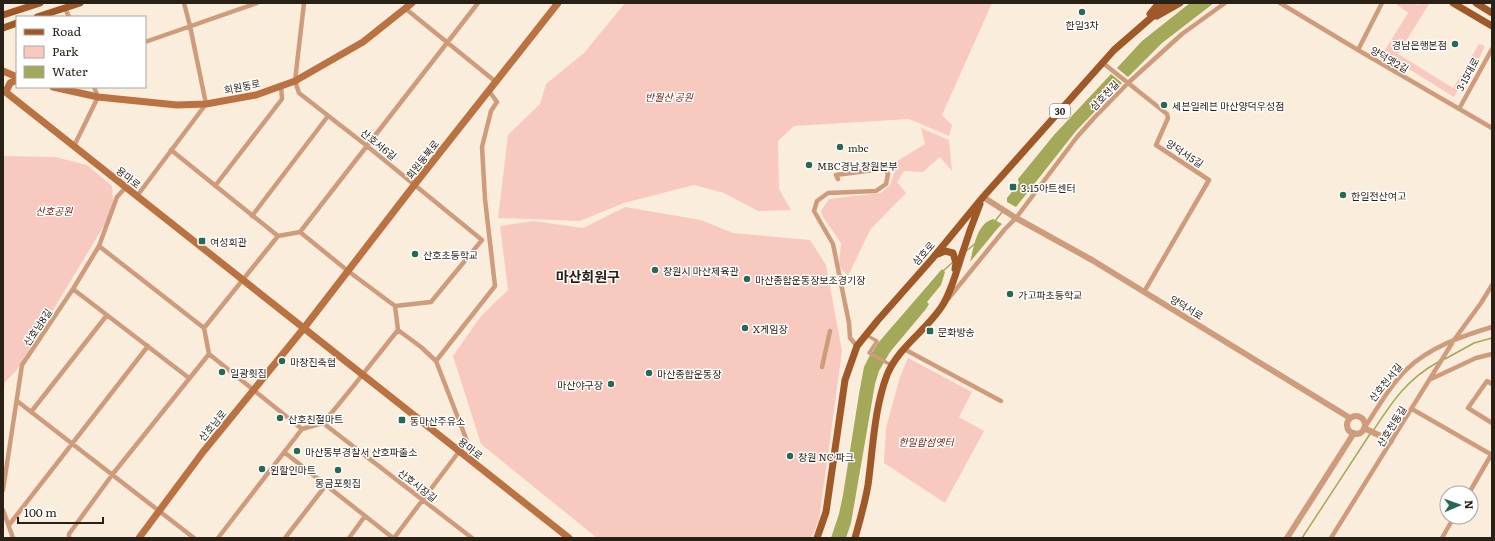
<svg xmlns="http://www.w3.org/2000/svg" width="1495" height="541" viewBox="0 0 1495 541" font-family="Literata,'Noto Sans KR',serif">
<style>
.green{fill:#f8c9be}
.water{fill:#a4a859}
.lines{fill:none;stroke-linecap:round;stroke-linejoin:round}
.stream{stroke:#a4a859;stroke-width:1.5}
.pedestrian{stroke:#ce9c7d;stroke-width:3.5}
.minor{stroke:#ce9c7d;stroke-width:4.5}
.tertiary{stroke:#ce9c7d;stroke-width:6}
.secondary{stroke:#ba7242;stroke-width:7}
.primary{stroke:#9f5928;stroke-width:7}
.poi-dot{fill:#296855;stroke:#fff;stroke-width:1.5}
.labels{text-anchor:middle;dominant-baseline:central;stroke-width:3;stroke-linejoin:round;paint-order:stroke}
.shield{fill:#fff;stroke:#6a645c;stroke-width:1}
.shield-label{font-size:9px;font-weight:bold;fill:#2a2116}
.poi-label{font-size:10px;fill:#2a2116;stroke:#fff;text-anchor:start}
.street-label{font-size:10px;fill:#2a2116;stroke:#fff}
.park-label{font-size:10px;font-style:italic;fill:#631b0d;stroke:#fff}
.district-label{font-size:14px;font-weight:bold;fill:#2a2116;stroke:#fff}
</style>
<rect width="100%" height="100%" fill="#fbeddb"/>
<path class="green" d="M625 3H992L942 115 952 125 949 136 909 119 794 126 778 141 779 189 791 210 758 211 724 193 694 185 624 203 580 221 498 218 508 135 540 104 546 84 584 53Z
M1395 3H1415L1418 5 1420 3 1429 4 1398 54 1453 88 1461 75 1465 77 1454 97 1383 53 1408 13Z
M1479 44 1485 46 1473 70 1466 66Z
M921 128 949 140 952 171 940 157 923 172 904 171 897 182 906 193 870 230 848 276 839 266 841 243 823 217 821 211 829 199 881 193 890 185 895 171 894 163 925 144Z
M3 156 55 157 87 165 112 186 113 201 106 222 17 370 5 382 3 395Z
M625 207 701 220 733 233 810 240 826 265 842 351 819 520 811 538H597L481 444 453 356 481 316 508 290 500 226 533 221 583 228Z
M908 358 972 392 959 417 984 431 945 503 884 463 886 428 900 377Z"/>
<path class="water" d="M1190 3H1214L1162 43 1128 77 1117 68 1142 41Z
M1111 74 1122 83 1076 131 1016 207 1007 202V198L1019 183 1018 179 1054 135Z
M993 219 1002 224 998 228 970 262C974 248 976 224 993 219Z
M942 269 945 272 941 285 927 302 929 304 926 309 890 352 879 371 875 384 851 523 846 538H831L839 514 843 495 859 394 864 367 869 357 878 343Z"/>
<g class="lines">
<path class="stream" d="M995 221 1003 211
M965 252 976 243
M942 272 953 262
M1445 359 1474 343 1492 338
M1373 431C1392 402 1406 380 1438 362
M1302 538 1370 434"/>
<path class="pedestrian" d="M866 335 877 341 869 353 891 365"/>
<path class="minor" d="M304 3 295 81 299 93 367 146 482 240 431 302 395 306
M1280 3 1358 50 1492 128
M65 8 69 17
M406 9 496 82
M145 42 257 3
M1358 50 1382 3
M1103 63 1167 114 1168 118 1156 145 1209 180 1144 292
M1459 109 1492 49
M74 146 98 97 94 87
M171 150 278 236 300 232 348 271 395 306 398 330C373 361 349 393 323 423
M838 179 836 175 874 170 884 168 888 174 886 184 876 191 828 193 817 201 814 211 833 244 849 323 850 338 857 346
M215 186 282 99 281 86
M137 196 206 104 190 26 184 3
M252 216 328 116
M300 232 478 3
M278 236 204 328 209 354 302 429 323 423
M99 246 204 328
M73 289 189 378
M948 299 1005 229 1016 218 1077 137 1094 118 1128 83 1182 34 1225 3
M904 349 1001 401
M436 361 495 286 485 199 482 147 491 111 497 102 489 91
M822 367 830 331
M1431 379 1476 358 1492 354
M1492 384 1487 381 1468 408 1492 423
M17 401 194 538
M1412 409 1492 455
M31 412 107 315
M323 423 472 538
M1365 427C1378 407 1390 386 1407 369 1430 347 1462 336 1492 327
M284 452 393 538
M3 490 22 365 73 289 99 246 117 197 126 187
M1469 493 1491 455
M3 510 13 538
M9 525 148 346
M69 538V534L112 475 209 354
M218 538 302 429
M285 538 326 485
M349 538 365 516
M394 538 467 441 436 361 421 347 398 330
M1331 538 1454 340 1481 303 1492 285
M1442 538 1454 517"/>
<path class="tertiary" d="M983 197 1016 218 1092 260 1350 418
M1347 425a9 9 0 1 1 18 0a9 9 0 1 1-18 0Z
M1364 428 1391 441
M1287 538 1354 433"/>
<path class="secondary" d="M3 71 17 77
M53 87 98 97 177 105 206 104 256 95 295 81 363 42 412 3
M3 90 569 538
M6 92 10 83 17 80
M139 538 203 452 304 328 415 184 558 3"/>
<path class="primary" d="M1453 3 1492 26
M1476 3 1492 13
M1150 14 1159 3
M3 15 40 3
M1157 16 1180 3
M37 17 80 3
M3 28 17 23
M938 254 945 251 953 253 956 263 955 269
M817 538 826 512 845 380 857 346 878 320 932 259 983 197 1114 50 1168 3
M855 538C860 520 865 503 868 485 873 449 874 409 887 375 898 348 924 332 940 309 949 297 954 279 959 264 965 244 972 224 980 204"/>
</g>
<g class="poi-dot">
<circle cx="1082" cy="12" r="4"/>
<circle cx="1455" cy="44" r="4"/>
<circle cx="1164" cy="105" r="4"/>
<circle cx="840" cy="147" r="4"/>
<circle cx="809" cy="165" r="4"/>
<rect x="1009" y="183" width="8" height="8" rx="2"/>
<circle cx="1343" cy="195" r="4"/>
<rect x="198" y="237" width="8" height="8" rx="2"/>
<circle cx="415" cy="254" r="4"/>
<circle cx="655" cy="270" r="4"/>
<circle cx="747" cy="279" r="4"/>
<circle cx="1010" cy="294" r="4"/>
<circle cx="745" cy="328" r="4"/>
<rect x="926" y="327" width="8" height="8" rx="2"/>
<circle cx="282" cy="361" r="4"/>
<circle cx="222" cy="372" r="4"/>
<circle cx="649" cy="373" r="4"/>
<circle cx="611" cy="384" r="4"/>
<circle cx="280" cy="418" r="4"/>
<rect x="398" y="416" width="8" height="8" rx="2"/>
<circle cx="297" cy="451" r="4"/>
<circle cx="790" cy="456" r="4"/>
<circle cx="262" cy="469" r="4"/>
<circle cx="338" cy="470" r="4"/>
</g>
<g class="labels">
<rect class="shield" x="1050" y="104" width="20" height="14" rx="3"/>
<g class="shield-label">
<text x="1060" y="111">30</text>
</g>
<g class="poi-label">
<text x="1082" y="24" text-anchor="middle">한일3차</text>
<text x="1447" y="44" text-anchor="end">경남은행본점</text>
<text x="1172" y="105">세븐일레븐 마산양덕우성점</text>
<text x="848" y="147">mbc</text>
<text x="817" y="165">MBC경남 창원본부</text>
<text x="1021" y="187">3.15아트센터</text>
<text x="1351" y="195">한일전산여고</text>
<text x="210" y="241">여성회관</text>
<text x="423" y="254">산호초등학교</text>
<text x="663" y="270">창원시 마산제육관</text>
<text x="755" y="279">마산종합운동장보조경기장</text>
<text x="1018" y="294">가고파초등학교</text>
<text x="753" y="328">X게임장</text>
<text x="938" y="331">문화방송</text>
<text x="290" y="361">마창진축협</text>
<text x="230" y="372">일광횟집</text>
<text x="657" y="373">마산종합운동장</text>
<text x="603" y="384" text-anchor="end">마산야구장</text>
<text x="288" y="418">산호친절마트</text>
<text x="410" y="420">동마산주유소</text>
<text x="305" y="451">마산동부경찰서 산호파출소</text>
<text x="798" y="456">창원 NC 파크</text>
<text x="270" y="469">윈할인마트</text>
<text x="338" y="482" text-anchor="middle">몽금포횟집</text>
</g>
<g class="street-label">
<text transform="translate(1390 59) rotate(30)">양덕옛2길</text>
<text transform="translate(1467 74) rotate(-61)">3·15대로</text>
<text transform="translate(242 86) rotate(-12)">회원동로</text>
<text transform="translate(1104 95) rotate(-46)">삼호천길</text>
<text transform="translate(379 144) rotate(39)">산호서6길</text>
<text transform="translate(1185 153) rotate(33)">양덕서5길</text>
<text transform="translate(422 159) rotate(-52)">회원동북로</text>
<text transform="translate(129 177) rotate(38)">용마로</text>
<text transform="translate(923 253) rotate(-49)">삼호로</text>
<text transform="translate(1187 307) rotate(31)">양덕서로</text>
<text transform="translate(37 327) rotate(-56)">산호남8길</text>
<text transform="translate(1385 382) rotate(-51)">산호천서길</text>
<text transform="translate(212 425) rotate(-50)">산호남로</text>
<text transform="translate(1391 426) rotate(-58)">산호천동길</text>
<text transform="translate(471 448) rotate(38)">용마로</text>
<text transform="translate(418 485) rotate(38)">산호시장길</text>
</g>
<g class="park-label">
<text x="669" y="96">반월산 공원</text>
<text x="54" y="210">산호공원</text>
<text x="926" y="441">한일합섬옛터</text>
</g>
<g class="district-label">
<text x="588" y="276">마산회원구</text>
</g>
</g>
<rect width="1495" height="541" fill="none" stroke="#2a2116" stroke-width="8"/>
<rect x="16" y="16" width="130" height="72" fill="#ffffff" stroke="#aaa6a2"/>
<rect x="24" y="29" width="20" height="6" fill="#9f5928" stroke="#aaa6a2"/>
<text x="52" y="36" font-size="12" fill="#2a2116">Road</text>
<rect x="24" y="46" width="20" height="12" fill="#f8c9be" stroke="#aaa6a2"/>
<text x="52" y="56" font-size="12" fill="#2a2116">Park</text>
<rect x="24" y="66" width="20" height="12" fill="#a4a859" stroke="#aaa6a2"/>
<text x="52" y="76" font-size="12" fill="#2a2116">Water</text>
<g transform="translate(1459 505) rotate(88)"><circle r="19" fill="#ffffff" stroke="#aaa6a2"/>
<path d="M0-3L7 15L0 10L-7 15Z" fill="#296855"/>
<text y="-6" font-size="11" font-weight="bold" text-anchor="middle" fill="#2a2116">N</text>
</g>
<path d="M18 517v6h85v-6" fill="none" stroke="#2a2116" stroke-width="2"/>
<text x="24" y="517" font-size="12" fill="#2a2116" stroke="#ffffff" stroke-width="3" paint-order="stroke">100 m</text>
</svg>
